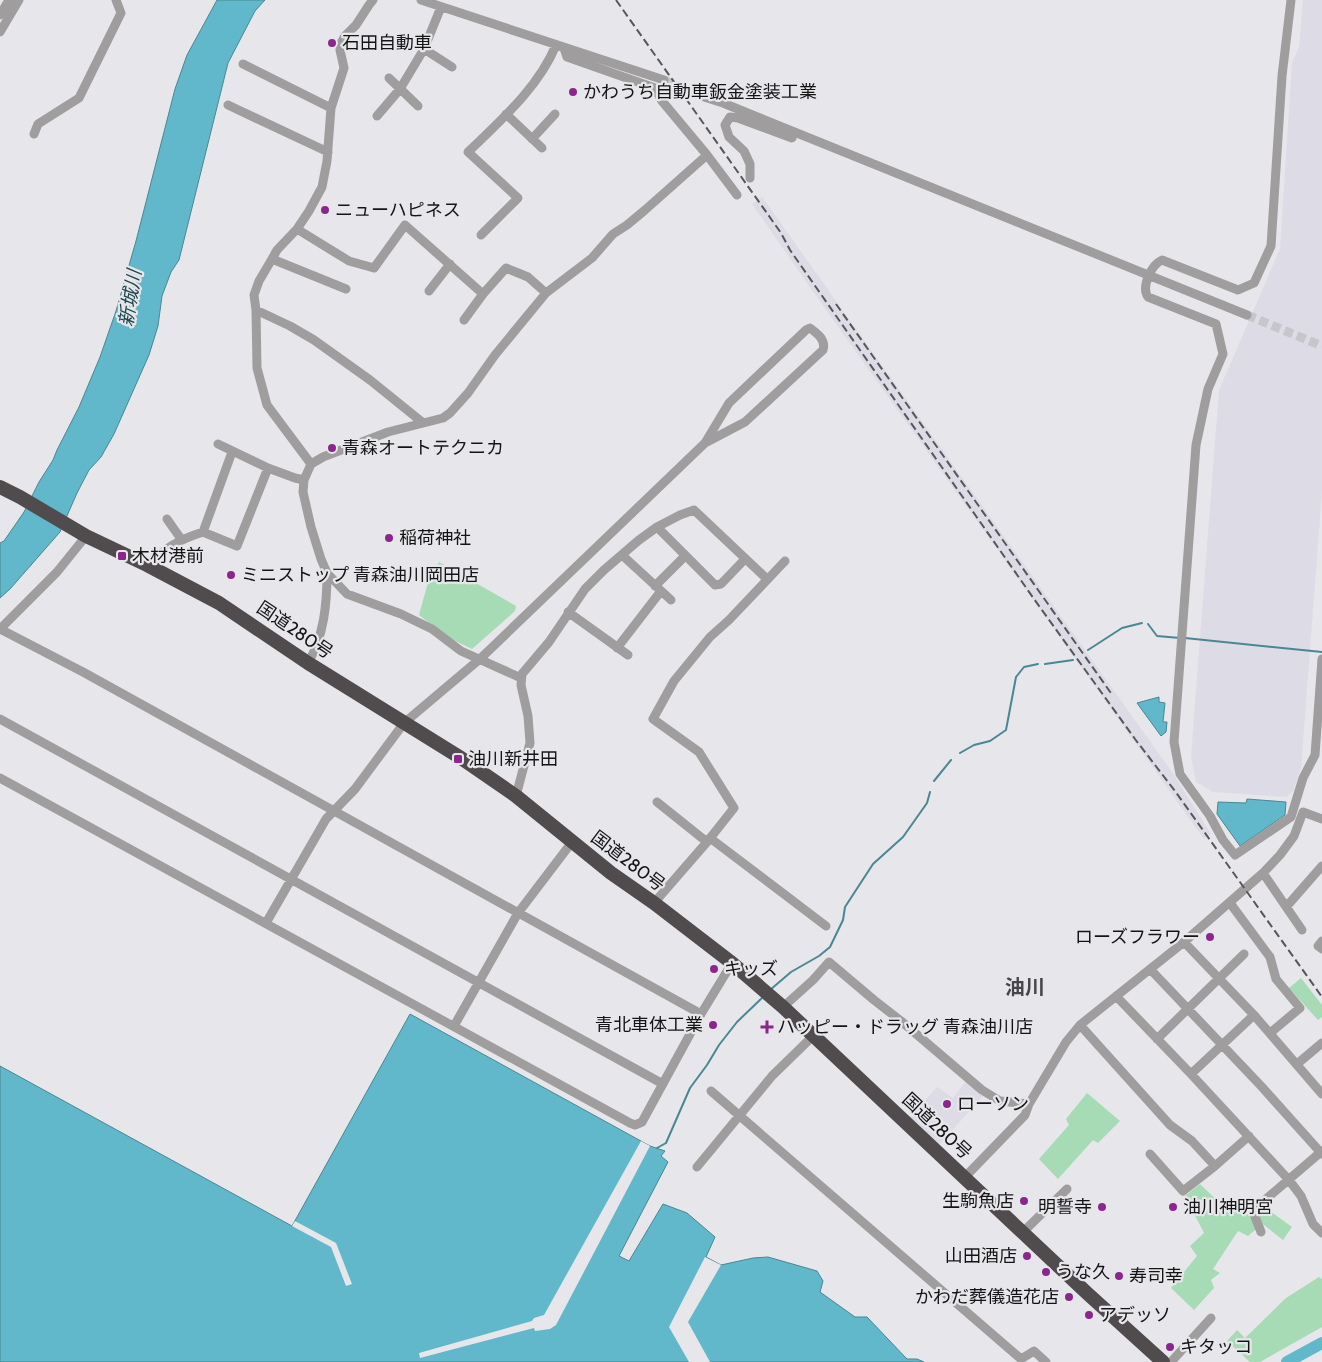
<svg xmlns="http://www.w3.org/2000/svg" width="1322" height="1362" viewBox="0 0 1322 1362" font-family="Cabin,'Noto Sans JP',sans-serif">
<style>
.built{fill:#dddbe6}
.green{fill:#a6dbb5}
.water{fill:#60b8ca;stroke:#498794}
.pier{fill:#e7e6ea}
.lines{fill:none;stroke-linecap:round;stroke-linejoin:round}
.stream{stroke:#498794;stroke-width:2}
.river{stroke:#60b8ca;stroke-width:12}
.minor-tunnel{stroke:#c7c6ca;stroke-width:9;stroke-dasharray:9 4.5;stroke-linecap:butt}
.minor{stroke:#a09d9e;stroke-width:9}
.highway{stroke:#504c4d;stroke-width:14}
.rail{stroke:#575759;stroke-width:2;stroke-dasharray:8 4;stroke-linecap:butt}
.poi-dot{fill:#8a268e;stroke:#e7e6ea;stroke-width:2}
.labels{text-anchor:middle;dominant-baseline:central;stroke-width:4.5;stroke-linejoin:round;paint-order:stroke}
.poi-label{font-size:18px;fill:#141415;stroke:#e7e6ea;text-anchor:start}
.street-label{font-size:18px;fill:#141415;stroke:#e7e6ea}
.water-label{font-size:19px;font-style:italic;fill:#1d464e;stroke:#e7e6ea}
.quarter-label{font-size:20px;font-weight:bold;fill:#47474a;stroke:#e7e6ea}
</style>
<rect width="100%" height="100%" fill="#e7e6ea"/>
<path class="built" d="M1303 0H1322V491L1301 768 1293 791 1286 797 1213 792 1196 782 1191 756 1219 390 1280 249 1292 63 1299 47Z
M762 197 1174 775 1211 834 1204 839 824 307 752 204Z
M966 1081 984 1095 938 1146 908 1120 937 1087 953 1098Z"/>
<path class="green" d="M439 562 516 606 515 611 472 649 449 638 419 615 427 586Z
M1301 978 1322 1005V1017L1318 1020 1289 988Z
M1087 1093 1120 1121 1098 1143 1093 1140 1058 1179 1039 1159 1069 1125 1066 1119Z
M1200 1184 1228 1211 1237 1202 1254 1221 1256 1229 1248 1236 1238 1231 1213 1269 1220 1273 1211 1280 1214 1288 1194 1310 1171 1288 1197 1256 1190 1246 1204 1233 1185 1196Z
M1266 1208 1292 1227 1283 1240 1259 1221 1258 1216Z
M1319 1277 1322 1279V1327L1260 1362H1250L1227 1341 1237 1330 1245 1338 1286 1298Z"/>
<path class="water" d="M217 0H265L255 11 228 63 179 260 171 272 162 296 158 326 149 355 114 434 101 457 89 470 77 493 60 532 10 589 0 598V543L4 541 24 512 39 482 53 460 57 450 79 407 100 357 116 311 136 241 175 89 187 55Z
M1159 697V702L1165 703 1163 722H1167L1166 732 1161 736 1137 703Z
M1247 799 1286 802 1285 815 1240 846 1217 814 1218 802 1246 803Z
M410 1014 650 1146 665 1151 661 1156 668 1162 619 1256 629 1261 663 1204 687 1213 715 1237 706 1257 721 1265 753 1258 768 1257 817 1271 823 1281 820 1292 855 1317H867L907 1359H917L924 1362H0V1066L292 1226Z"/>
<path class="pier" d="M641 1141 650 1146 556 1325 550 1329 535 1331 534 1328 420 1358 419 1353 532 1321 534 1318 544 1315Z
M295 1221 336 1243 352 1284 346 1286 331 1247 292 1226Z
M705 1257 721 1265 688 1322 710 1362H689L669 1327Z"/>
<g class="lines">
<path class="stream" d="M1148 624 1157 636 1180 638
M1185 638 1322 652
M1088 650 1122 628 1142 623
M1045 664 1073 660
M960 753 974 745 990 741 1006 730 1016 677 1024 667 1038 664
M934 781 951 760
M770 990 791 972 819 956 830 947 843 920 845 907 873 864 903 837 927 803 930 792
M657 1148 666 1143 690 1088 707 1065 719 1045 737 1022 763 997"/>
<path class="river" d="M1287 1362 1322 1343"/>
<path class="minor-tunnel" d="M664 80 701 96
M1247 315 1322 346"/>
<path class="minor" d="M421 0 664 80
M1291 0 1282 76 1271 246 1254 283 1238 290 1162 260C1151 265 1141 287 1148 297L1216 324 1223 354 1208 389 1196 445 1174 742 1180 774 1210 816 1223 840 1235 855 1291 817 1303 778 1315 755 1322 659
M0 15 9 0
M0 32 19 0
M564 48 567 57 655 88 662 101 707 155 737 195
M424 49 452 67
M243 64 331 108
M389 78 418 106
M701 96 723 103 1247 315
M228 105 328 152
M506 114 542 148
M377 116 400 89 424 49 441 7
M34 134 38 124 79 98 121 13 116 0
M532 139 555 114
M750 178V164L744 151 729 137 725 125 730 117 738 118 792 138
M297 229 349 261 374 268 405 225 483 294
M481 235 518 198 468 152C500 121 539 87 556 45
M272 259 346 289
M429 291 450 264
M256 310 290 326 314 340 370 380 422 422
M464 320 483 294 506 268 528 277 546 293
M218 444 268 468
M311 464 267 405 257 368 256 310 254 295 259 281 272 259 277 250 297 229 309 211 322 187 327 161 331 108 344 68 340 50 341 43 345 36 356 25 369 5 373 0
M167 519 181 539
M657 527 715 585 721 584 745 559
M203 532 232 452
M622 555 671 600
M147 565C167 547 178 540 203 532L237 546 268 468 295 478 304 480
M655 586 685 556
M568 612 628 655
M0 629 83 672 701 1014
M0 629 57 572 86 536
M617 648 661 591
M308 663C324 636 327 604 327 573
M521 678 461 651 432 629 401 614 347 594 327 573 321 559 311 527 303 492 304 480 311 464 323 457 388 432 443 418 450 413 468 393 495 355 546 293 592 258 613 234 627 225 645 210 707 155
M0 719 663 1084
M0 778 630 1123 635 1125 642 1122 701 1014 732 963
M516 796 530 743 528 716 521 685 522 674 549 642 585 589 604 570 639 540 657 527 680 515 694 510 767 579
M657 802 707 842
M710 838 826 926
M1263 873 1302 930
M654 903 707 842 734 808 699 752 653 719 674 681 710 637 729 620 785 561
M1230 903 1270 957 1276 979 1300 1008 1270 1033
M1287 906 1322 866
M266 923 326 819 355 789 404 723 481 658 705 443 729 403 806 330 810 328C818 334 826 340 823 350L745 422 705 443
M1322 941 1318 946 1322 949
M1184 942 1254 1015 1322 1094
M1150 969 1262 1087 1322 1154
M1116 996 1191 1074 1289 1180 1301 1196 1313 1224 1322 1233
M783 1007 813 980 829 962 874 1000 901 1021 982 1090 1000 1101 1029 1104
M1080 1025 1170 1125 1192 1141 1215 1166
M454 1026 518 913 572 842
M1157 1039 1244 954
M1297 1064 1322 1043
M1191 1074 1254 1015
M711 1091 1021 1359 1034 1351 1046 1362
M1150 1154 1183 1191 1215 1166 1249 1136
M697 1167 772 1076 813 1036
M964 1178 1025 1115 1029 1104 1066 1042 1080 1025 1184 942 1263 873 1280 855 1294 836 1303 812 1322 819
M1023 1232 1067 1189
M1261 1232 1254 1214 1258 1206 1322 1151
M1171 1362 1211 1318"/>
<path class="highway" d="M0 487 20 497 86 536 147 565 219 603 308 663 461 758 516 796 611 873 654 903 732 963 783 1007 1088 1294 1163 1362"/>
<path class="rail" d="M616 0 781 233 790 250 1034 599 1135 739 1175 791 1322 997
M836 304 1113 696"/>
</g>
<g class="poi-dot">
<circle cx="332" cy="43" r="5"/>
<circle cx="573" cy="92" r="5"/>
<circle cx="325" cy="210" r="5"/>
<circle cx="332" cy="448" r="5"/>
<circle cx="389" cy="538" r="5"/>
<rect x="117" y="551" width="10" height="10" rx="2.5"/>
<circle cx="231" cy="575" r="5"/>
<rect x="453" y="754" width="10" height="10" rx="2.5"/>
<circle cx="1210" cy="937" r="5"/>
<circle cx="714" cy="969" r="5"/>
<circle cx="713" cy="1025" r="5"/>
<path d="M764.5 1019.5h5v5h5v5h-5v5h-5v-5h-5v-5h5z"/>
<circle cx="947" cy="1104" r="5"/>
<circle cx="1024" cy="1201" r="5"/>
<circle cx="1102" cy="1207" r="5"/>
<circle cx="1173" cy="1207" r="5"/>
<circle cx="1027" cy="1256" r="5"/>
<circle cx="1046" cy="1272" r="5"/>
<circle cx="1119" cy="1276" r="5"/>
<circle cx="1069" cy="1297" r="5"/>
<circle cx="1089" cy="1315" r="5"/>
<circle cx="1170" cy="1347" r="5"/>
</g>
<g class="labels">
<g class="poi-label">
<text x="342" y="43">石田自動車</text>
<text x="583" y="92">かわうち自動車鈑金塗装工業</text>
<text x="335" y="210">ニューハピネス</text>
<text x="342" y="448">青森オートテクニカ</text>
<text x="399" y="538">稲荷神社</text>
<text x="132" y="556">木材港前</text>
<text x="241" y="575">ミニストップ 青森油川岡田店</text>
<text x="468" y="759">油川新井田</text>
<text x="1200" y="937" text-anchor="end">ローズフラワー</text>
<text x="724" y="969">キッズ</text>
<text x="703" y="1025" text-anchor="end">青北車体工業</text>
<text x="777" y="1027">ハッピー・ドラッグ 青森油川店</text>
<text x="957" y="1104">ローソン</text>
<text x="1014" y="1201" text-anchor="end">生駒魚店</text>
<text x="1092" y="1207" text-anchor="end">明誓寺</text>
<text x="1183" y="1207">油川神明宮</text>
<text x="1017" y="1256" text-anchor="end">山田酒店</text>
<text x="1056" y="1272">うな久</text>
<text x="1129" y="1276">寿司幸</text>
<text x="1059" y="1297" text-anchor="end">かわだ葬儀造花店</text>
<text x="1099" y="1315">アデッソ</text>
<text x="1180" y="1347">キタッコ</text>
</g>
<g class="street-label">
<text transform="translate(295 630) rotate(34)">国道280号</text>
<text transform="translate(628 861) rotate(37)">国道280号</text>
<text transform="translate(937 1126) rotate(43)">国道280号</text>
</g>
<g class="water-label">
<text transform="translate(130 298) rotate(-81)">新城川</text>
</g>
<g class="quarter-label">
<text x="1025" y="987">油川</text>
</g>
</g>
</svg>
